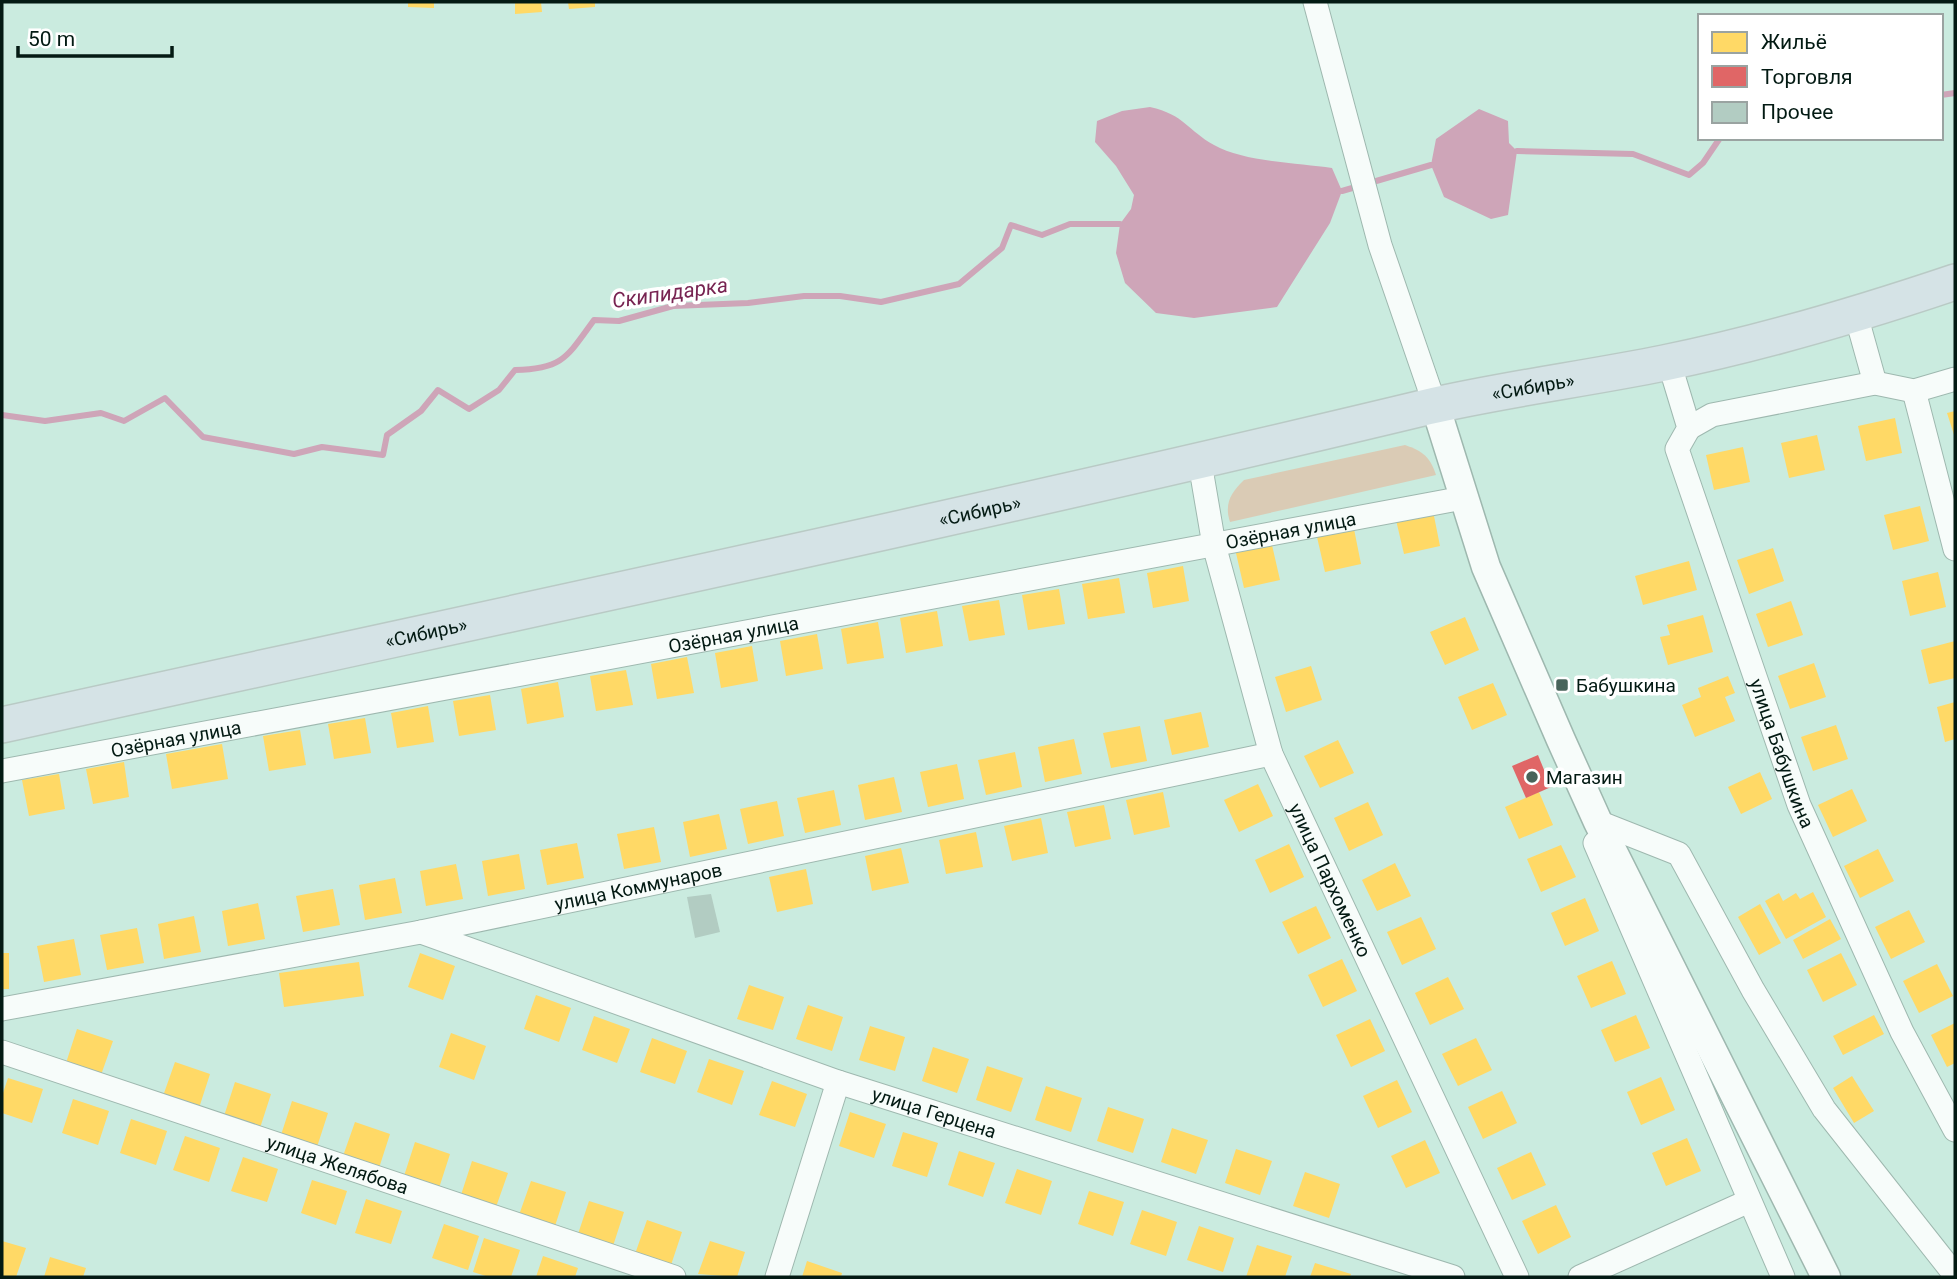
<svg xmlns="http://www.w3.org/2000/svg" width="1957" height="1279" viewBox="0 0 1957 1279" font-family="Roboto,sans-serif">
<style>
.green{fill:#dacbb5}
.water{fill:#cea5b8}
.homes{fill:#ffd966}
.shops{fill:#e06666}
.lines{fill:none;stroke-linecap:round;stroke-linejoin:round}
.stream{stroke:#cea5b8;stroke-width:6}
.building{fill:#b2ccc2}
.minor-casing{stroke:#9eb8af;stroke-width:25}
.tertiary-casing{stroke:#9eb8af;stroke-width:31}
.primary-casing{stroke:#b9cac5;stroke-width:38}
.minor{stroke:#f7fcfa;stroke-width:23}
.tertiary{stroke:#f7fcfa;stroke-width:28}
.primary{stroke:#d5e3e6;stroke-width:35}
.poi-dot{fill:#49635a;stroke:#fff;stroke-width:2.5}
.labels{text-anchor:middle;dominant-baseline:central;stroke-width:7;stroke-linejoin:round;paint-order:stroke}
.street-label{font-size:19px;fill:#031a13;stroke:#fff}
.poi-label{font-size:19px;fill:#031a13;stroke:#fff;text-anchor:start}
.water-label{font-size:21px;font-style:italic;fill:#772351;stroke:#fff}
</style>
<rect width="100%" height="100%" fill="#caebdf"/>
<path class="green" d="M1405 445C1423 451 1430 457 1436 475L1230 522C1224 503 1231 493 1244 480Z"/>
<path class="water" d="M1150 107C1185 115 1187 130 1214 145 1244 162 1299 163 1332 168L1342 191 1330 223 1277 307 1194 318 1156 313 1125 283 1116 253 1120 224 1131 209 1134 195 1116 166 1095 142 1097 121 1122 111Z
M1479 109 1508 121 1509 143 1517 151 1508 215 1491 219 1444 197 1431 165 1436 139Z"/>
<path class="homes" d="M408 2H434V8L408 7Z
M515 2H541L542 12 515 14Z
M568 2H595V7L569 9Z
M1955 411V438L1947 413Z
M1895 418 1902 453 1866 461 1858 426Z
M1817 435 1825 470 1789 478 1781 443Z
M1743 447 1750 482 1714 490 1706 455Z
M1920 506 1929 541 1893 550 1884 515Z
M1433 511 1440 546 1404 554 1396 520Z
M1354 529 1361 564 1325 572 1317 537Z
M1272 545 1280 580 1244 588 1236 553Z
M1773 548 1784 581 1749 594 1737 560Z
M1689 561 1697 590 1643 605 1635 576Z
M1183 566 1189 601 1153 608 1147 573Z
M1938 572 1946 607 1910 616 1902 581Z
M1119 578 1125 613 1088 619 1082 584Z
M1059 589 1065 624 1028 630 1022 595Z
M999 600 1005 635 969 641 962 606Z
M1791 601 1803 635 1768 647 1756 614Z
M937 611 943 646 906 653 900 618Z
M1703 615 1713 652 1668 665 1660 637 1670 635 1667 625Z
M1465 617 1479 650 1445 665 1430 632Z
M878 622 884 658 847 664 841 629Z
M817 634 823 669 786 676 780 641Z
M1955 641V678L1929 684 1921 650Z
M752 646 758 681 721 688 715 653Z
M687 657 694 693 657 699 651 664Z
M1814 663 1826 697 1790 709 1778 676Z
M1311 666 1322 700 1286 712 1275 677Z
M626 670 633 705 596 711 590 676Z
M1728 676 1735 693 1725 697 1735 721 1695 737 1682 705 1701 697 1698 688Z
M558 682 564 717 527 724 521 689Z
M1493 683 1507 715 1472 730 1458 697Z
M490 695 496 730 459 736 453 701Z
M1955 702V739L1945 742 1937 707Z
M428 706 434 742 397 748 391 713Z
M1201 712 1209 747 1172 755 1164 720Z
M365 718 371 753 334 759 328 724Z
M1836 725 1848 759 1813 771 1801 737Z
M1140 726 1147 761 1111 768 1103 733Z
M300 730 306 765 269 771 263 736Z
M1074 739 1082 774 1045 782 1038 747Z
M1338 740 1354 773 1320 788 1304 756Z
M222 744 228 779 172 789 166 754Z
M1015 752 1022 787 986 795 978 760Z
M124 762 129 797 93 804 86 769Z
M957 764 964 799 928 807 920 772Z
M1760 772 1772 799 1741 814 1728 787Z
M59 774 65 809 29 816 22 780Z
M894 777 902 812 865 820 858 785Z
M1258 784 1273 816 1239 832 1224 800Z
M1852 789 1867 821 1833 837 1818 805Z
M834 790 841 825 805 833 797 798Z
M1163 792 1170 827 1134 835 1126 800Z
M1539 792 1553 825 1519 839 1505 807Z
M777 801 784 836 748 844 740 809Z
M1368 802 1383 835 1349 851 1334 818Z
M1104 805 1111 839 1075 847 1067 812Z
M719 814 727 849 690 857 683 822Z
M1041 818 1048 853 1012 861 1004 826Z
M654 827 661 862 624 869 617 834Z
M976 832 983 867 946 874 939 840Z
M577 843 584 878 547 885 540 850Z
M1289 844 1304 877 1270 893 1255 860Z
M1561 845 1576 877 1541 892 1527 859Z
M901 848 909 883 872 891 865 856Z
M1878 849 1894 881 1860 898 1844 866Z
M519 854 525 889 488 896 482 861Z
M1395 863 1411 896 1377 911 1362 880Z
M456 864 463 899 426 906 420 871Z
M806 869 813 904 777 912 769 877Z
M395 878 402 913 365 920 359 885Z
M333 889 340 925 303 932 296 896Z
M1813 892 1826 917 1786 939 1765 901 1779 893 1783 901 1796 893 1800 899Z
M1585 898 1599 931 1565 946 1551 913Z
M258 903 265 939 228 946 222 911Z
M1760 904 1781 943 1759 955 1738 917Z
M1316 906 1331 938 1298 954 1282 922Z
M1909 910 1925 942 1891 959 1875 927Z
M194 916 201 952 164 959 158 924Z
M1421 917 1436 949 1402 965 1387 932Z
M1830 919 1841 939 1803 959 1793 940Z
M137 928 144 963 107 970 100 935Z
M74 939 81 975 44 982 37 946Z
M2 953H9V989H2Z
M420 953 455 966 443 1000 408 987Z
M1841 953 1857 985 1823 1002 1807 970Z
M1342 959 1357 991 1323 1007 1308 975Z
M1612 961 1626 994 1591 1008 1577 976Z
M359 962 364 996 284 1007 279 973Z
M1937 964 1953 996 1919 1013 1903 981Z
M1448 977 1464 1009 1430 1025 1415 993Z
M749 985 784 997 773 1030 737 1019Z
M536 995 571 1008 559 1042 524 1029Z
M808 1005 843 1017 832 1051 796 1039Z
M1636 1015 1650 1048 1615 1062 1601 1030Z
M1874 1015 1884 1034 1843 1055 1833 1036Z
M594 1016 630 1029 617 1063 582 1050Z
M1370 1019 1385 1051 1351 1067 1336 1035Z
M1955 1023V1063L1947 1067 1931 1035Z
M870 1026 905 1037 895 1071 859 1060Z
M77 1029 113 1041 101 1075 66 1063Z
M451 1033 486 1046 474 1080 439 1067Z
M652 1038 687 1051 675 1084 640 1072Z
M1476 1038 1492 1070 1458 1086 1442 1054Z
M933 1047 969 1059 957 1093 922 1081Z
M709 1059 744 1071 732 1105 697 1092Z
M175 1062 210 1074 199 1108 163 1096Z
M987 1066 1023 1078 1011 1112 976 1100Z
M1852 1076 1874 1111 1854 1123 1833 1088Z
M1661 1077 1675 1110 1641 1125 1627 1092Z
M8 1078 43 1089 32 1123 2 1113V1096Z
M1397 1080 1412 1112 1378 1128 1363 1096Z
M772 1081 807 1094 795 1127 759 1115Z
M235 1082 271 1094 260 1128 224 1116Z
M1046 1086 1082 1098 1071 1132 1035 1120Z
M1502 1091 1517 1123 1483 1139 1468 1107Z
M73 1099 109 1111 98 1145 62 1133Z
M292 1101 328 1113 317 1147 281 1135Z
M1108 1107 1144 1119 1133 1153 1097 1141Z
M850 1112 886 1124 874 1158 839 1146Z
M131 1119 167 1131 156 1165 120 1153Z
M355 1122 390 1134 379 1168 343 1156Z
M1172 1128 1208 1140 1196 1174 1161 1162Z
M903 1132 938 1143 927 1177 892 1166Z
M185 1136 220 1148 209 1182 173 1170Z
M1687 1138 1701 1171 1666 1186 1652 1153Z
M1425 1140 1440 1173 1406 1188 1391 1156Z
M415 1142 450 1154 439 1188 404 1176Z
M1236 1149 1272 1161 1260 1195 1225 1183Z
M959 1151 995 1163 983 1197 948 1185Z
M1531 1152 1546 1185 1512 1200 1497 1168Z
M243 1157 278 1169 267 1202 231 1191Z
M472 1161 508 1173 496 1207 461 1195Z
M1017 1169 1052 1181 1041 1215 1005 1203Z
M1305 1172 1340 1184 1329 1218 1293 1206Z
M312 1180 347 1191 336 1225 301 1213Z
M531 1181 566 1192 555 1226 519 1215Z
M1089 1191 1124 1202 1113 1236 1078 1224Z
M366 1199 402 1211 391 1244 355 1233Z
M589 1201 624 1212 613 1246 578 1234Z
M1556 1205 1571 1237 1538 1254 1522 1221Z
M1142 1210 1177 1222 1166 1256 1130 1244Z
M647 1220 682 1232 671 1265 635 1254Z
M444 1224 479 1236 468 1270 432 1258Z
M1199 1226 1234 1238 1223 1272 1187 1260Z
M484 1238 520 1250 511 1277H489L473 1272Z
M2 1241 26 1248 16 1277H2Z
M710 1241 745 1252 737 1277 698 1274Z
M1257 1245 1292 1256 1285 1277H1246Z
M543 1256 578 1268 575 1277H536Z
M50 1257 86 1268 83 1277H44Z
M807 1261 842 1273 841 1277H802Z
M1315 1263 1351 1274 1350 1277H1310Z"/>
<path class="shops" d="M1538 755 1551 787 1526 798 1512 766Z"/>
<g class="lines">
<path class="stream" d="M1941 95 1955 93
M1517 151 1633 154 1689 175 1703 163 1720 138
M1342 191 1431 165
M2 415 45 421 101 413 124 421 165 398 203 437 294 454 322 447 383 455 387 435 421 411 438 390 469 409 499 390 515 370C563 369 567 357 594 320L619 321 673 306 748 303 804 296H840L881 302 959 284 1002 248 1011 225 1042 235 1070 224H1120"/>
</g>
<path class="building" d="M711 894 720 932 695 938 687 897Z"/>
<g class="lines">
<defs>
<g id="minor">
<path d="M1315 2 1380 245 1435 405"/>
<path d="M1856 315 1875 383"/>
<path id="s1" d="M1669 362 1689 428 1677 449 1799 805 1902 1032 1955 1130"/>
<path d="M1914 391 1955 549"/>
<path d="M1689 428 1712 415 1875 383 1914 391 1955 379"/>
<path id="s2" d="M1200 463 1214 545 1271 754 1517 1277"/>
<path id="s3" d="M2 771 1463 498"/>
<path d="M1598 822 1679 854 1753 990 1824 1109 1955 1275"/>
<path d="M1595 843 1783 1277"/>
<path id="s4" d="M421 932 838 1082 1453 1277"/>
<path id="s5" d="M2 1009 421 932 1271 754"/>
<path id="s6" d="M2 1052 674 1277"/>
<path d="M777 1277 838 1082"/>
<path d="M1580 1277 1749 1201"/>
</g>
<path id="tertiary" d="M1435 405 1486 567 1561 740 1598 822 1826 1277"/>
<g id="primary">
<path id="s7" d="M2 725C477 620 953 521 1427 407 1505 389 1585 379 1664 363 1763 343 1860 314 1955 282"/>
</g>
</defs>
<use href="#minor" class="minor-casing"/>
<use href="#tertiary" class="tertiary-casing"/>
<use href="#primary" class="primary-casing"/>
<use href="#minor" class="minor"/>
<use href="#tertiary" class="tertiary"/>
<use href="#primary" class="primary"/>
</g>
<g class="poi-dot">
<rect x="1555" y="678" width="14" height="14" rx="3.5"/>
<circle cx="1532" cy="777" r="7"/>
</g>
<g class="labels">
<g class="street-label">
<text stroke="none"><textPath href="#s7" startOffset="1568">«Сибирь»</textPath></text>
<text stroke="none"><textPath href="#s7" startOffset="1001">«Сибирь»</textPath></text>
<text stroke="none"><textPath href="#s3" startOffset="1311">Озёрная улица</textPath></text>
<text stroke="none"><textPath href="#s7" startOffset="434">«Сибирь»</textPath></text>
<text stroke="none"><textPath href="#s3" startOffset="744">Озёрная улица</textPath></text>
<text stroke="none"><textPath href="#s3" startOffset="177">Озёрная улица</textPath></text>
<text stroke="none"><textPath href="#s1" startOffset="415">улица Бабушкина</textPath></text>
<text stroke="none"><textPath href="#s2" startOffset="439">улица Пархоменко</textPath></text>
<text stroke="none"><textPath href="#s5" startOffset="648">улица Коммунаров</textPath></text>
<text stroke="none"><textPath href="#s4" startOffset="544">улица Герцена</textPath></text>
<text stroke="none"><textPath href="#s6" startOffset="354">улица Желябова</textPath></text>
</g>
<g class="poi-label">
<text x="1576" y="685">Бабушкина</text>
<text x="1546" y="777">Магазин</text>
</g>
<g class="water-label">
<text transform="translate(670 293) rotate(-8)">Скипидарка</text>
</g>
</g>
<rect width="1957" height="1279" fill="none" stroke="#031a13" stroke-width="7"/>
<rect x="1698" y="14" width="245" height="126" fill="#ffffff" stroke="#9aa3a1" stroke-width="2"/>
<rect x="1712" y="32" width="35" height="21" fill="#ffd966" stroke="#9aa3a1" stroke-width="2"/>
<text x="1761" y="49" font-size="21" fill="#031a13">Жильё</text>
<rect x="1712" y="66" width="35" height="21" fill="#e06666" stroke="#9aa3a1" stroke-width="2"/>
<text x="1761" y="84" font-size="21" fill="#031a13">Торговля</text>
<rect x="1712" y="102" width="35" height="21" fill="#b2ccc2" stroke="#9aa3a1" stroke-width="2"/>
<text x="1761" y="119" font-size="21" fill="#031a13">Прочее</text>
<path d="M18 46v10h154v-10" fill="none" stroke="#031a13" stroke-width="3.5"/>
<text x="28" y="46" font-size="21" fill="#031a13" stroke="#ffffff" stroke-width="5" paint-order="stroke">50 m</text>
</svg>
